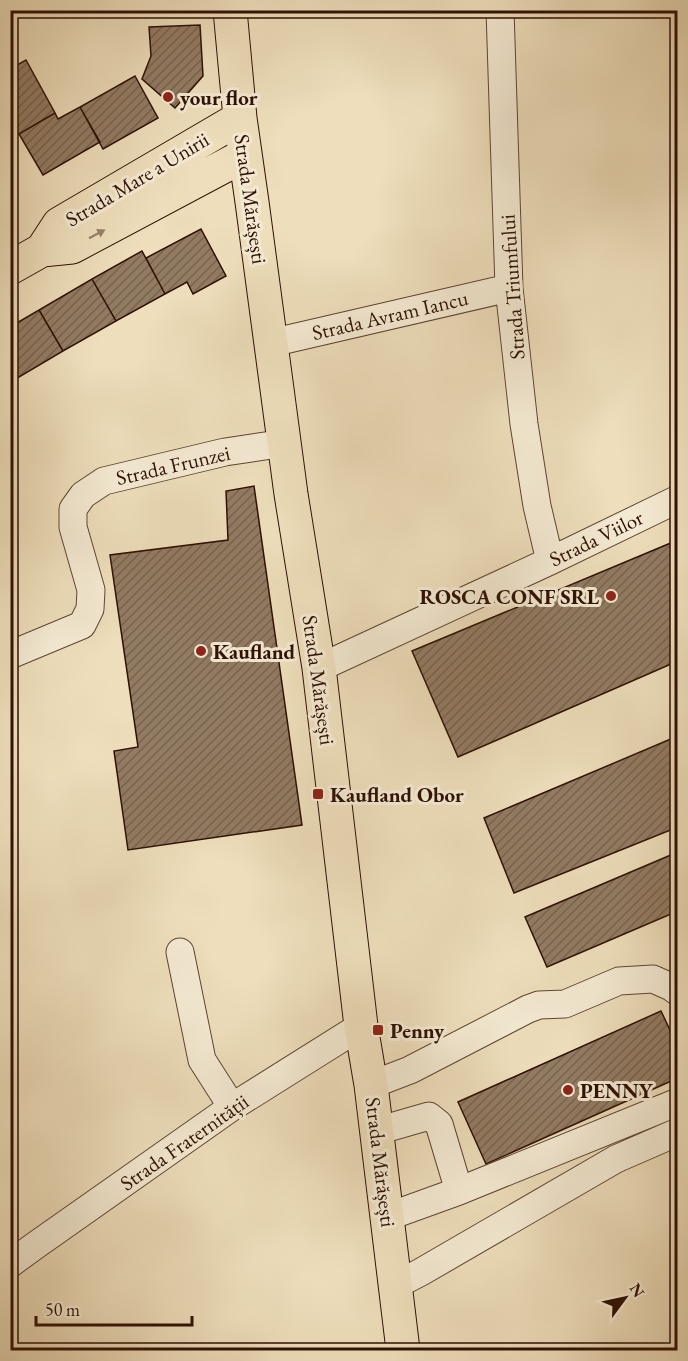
<svg xmlns="http://www.w3.org/2000/svg" width="688" height="1361" viewBox="0 0 688 1361" font-family="'EB Garamond',serif">
<style>
.building{fill:url(#building-hatch);stroke:#2e1004;stroke-width:1.5}
.lines{fill:none;stroke-linecap:round;stroke-linejoin:round}
.minor-casing{stroke:#5e4432;stroke-width:29}
.major-casing{stroke:#2e1004;stroke-width:35}
.minor{stroke:#f4ead3;stroke-width:27}
.major{stroke:#eedebb;stroke-width:33}
.oneway{fill:#988169}
.poi-dot{fill:#8f2418;stroke:#f4ead3;stroke-width:2}
.labels{text-anchor:middle;dominant-baseline:central;stroke-width:6;stroke-linejoin:round;paint-order:stroke}
.poi-label{font-size:21px;font-weight:bold;fill:#2e1004;stroke:#f4ead3;text-anchor:start}
.street-label{font-size:21px;fill:#2e1004;stroke:#f4ead3}
</style>
<defs>
<pattern id="building-hatch" width="6" height="6" patternUnits="userSpaceOnUse" patternTransform="scale(1.5)"><rect width="6" height="6" fill="#927b63"/><path d="M-1 1l2-2M0 6l6-6M5 7l2-2" fill="none" stroke="#78634f"/></pattern>
</defs>
<rect width="100%" height="100%" fill="#eedebb"/>
<filter id="stains"><feTurbulence type="fractalNoise" baseFrequency=".00333" numOctaves="4"/><feColorMatrix values="0 0 0 0 .2 0 0 0 0 .09 0 0 0 0 .02 0 0 0 .5 -.17"/></filter>
<radialGradient id="worn" r=".72"><stop offset=".6" stop-color="#630" stop-opacity="0"/><stop offset="1" stop-color="#630" stop-opacity=".3"/></radialGradient>
<path class="building" d="M200 25 203 76 175 108 142 79 151 56 149 27Z
M26 60 55 113 19 134 14 135 10 128V69Z
M135 76 158 118 103 149 80 107Z
M80 107 100 142 43 175 19 134 55 113 58 119Z
M201 229 226 276 193 294 187 282 165 294 146 258Z
M142 251 165 294 116 321 92 279Z
M92 279 116 321 63 351 39 310Z
M39 310 63 351 14 380 10 374V327Z
M254 486 302 825 128 850 114 751 138 747 110 555 228 540 226 491Z
M678 540V661L458 757 412 651Z
M678 736V827L514 893 484 818Z
M678 852V911L547 967 525 917Z
M661 1011 678 1047V1078L486 1164 458 1102Z"/>
<g class="lines">
<defs>
<path id="minor" d="M500 10 509 288 524 424 537 506 550 561
M271 343 509 288
M10 655 82 625 90 609 91 590 73 527V509L83 495 104 481 225 452 285 443
M319 668 550 561 678 499
M180 952 202 1060 232 1107
M371 1085 410 1070 528 1009 539 1005 565 1004 619 981 653 979 671 987 678 992
M377 1131 429 1116 439 1124 459 1191
M387 1217 459 1191 678 1102
M10 1264 36 1245 232 1107 361 1026
M396 1285 421 1272 616 1159 678 1132"/>
<path id="major" d="M230 10 240 118 252 202 291 494 319 668 361 1026 371 1085 403 1350
M42 250 59 224 240 118
M10 268 42 250 72 247 245 155"/>
</defs>
<use href="#minor" class="minor-casing"/>
<use href="#major" class="major-casing"/>
<use href="#minor" class="minor"/>
<use href="#major" class="major"/>
</g>
<defs><path id="oneway-solid" d="M-6-.8H1V-3.2L6.5 0L1 3.2V.8H-6Z" transform="scale(1.5)"/></defs>
<use class="oneway" href="#oneway-solid" transform="translate(97 234) rotate(-28)"/>
<g class="poi-dot">
<circle cx="168" cy="97" r="6"/>
<circle cx="611" cy="596" r="6"/>
<circle cx="201" cy="651" r="6"/>
<rect x="312" y="788" width="12" height="12" rx="3"/>
<rect x="372" y="1024" width="12" height="12" rx="3"/>
<circle cx="568" cy="1090" r="6"/>
</g>
<g class="labels">
<g class="poi-label">
<text x="180" y="97">your flor</text>
<text x="599" y="596" text-anchor="end">ROSCA CONF SRL</text>
<text x="213" y="651">Kaufland</text>
<text x="330" y="794">Kaufland Obor</text>
<text x="390" y="1030">Penny</text>
<text x="580" y="1090">PENNY</text>
</g>
<g class="street-label">
<text transform="translate(137 179) rotate(-31)">Strada Mare a Unirii</text>
<text transform="translate(251 199) rotate(82)">Strada Mărășești</text>
<text transform="translate(512 287) rotate(-94)">Strada Triumfului</text>
<text transform="translate(390 315) rotate(-13)">Strada Avram Iancu</text>
<text transform="translate(173 465) rotate(-13)">Strada Frunzei</text>
<text transform="translate(596 538) rotate(-26)">Strada Viilor</text>
<text transform="translate(319 680) rotate(82)">Strada Mărășești</text>
<text transform="translate(184 1142) rotate(-35)">Strada Fraternității</text>
<text transform="translate(381 1162) rotate(83)">Strada Mărășești</text>
</g>
</g>
<rect width="688" height="1361" fill="none" stroke="#eedebb" stroke-width="36"/>
<rect x="12" y="12" width="664" height="1337" fill="none" stroke="#2e1004" stroke-width="3"/>
<rect x="18" y="18" width="652" height="1325" fill="none" stroke="#2e1004" stroke-width="1.5"/>
<g transform="translate(625 1298) rotate(57)" stroke="#f4ead3" stroke-width="4.5" paint-order="stroke">
<path d="M0-4.5L10 22L0 15L-10 22Z" fill="#2e1004"/>
<text y="-9" font-size="16" font-weight="bold" text-anchor="middle" fill="#2e1004">N</text>
</g>
<path d="M36 1316v9h156v-9" fill="none" stroke="#2e1004" stroke-width="3"/>
<text x="45" y="1316" font-size="18" fill="#2e1004" stroke="#f4ead3" stroke-width="4.5" paint-order="stroke">50 m</text>
<rect width="100%" height="100%" filter="url(#stains)"/>
<rect width="100%" height="100%" fill="url(#worn)"/>
</svg>
